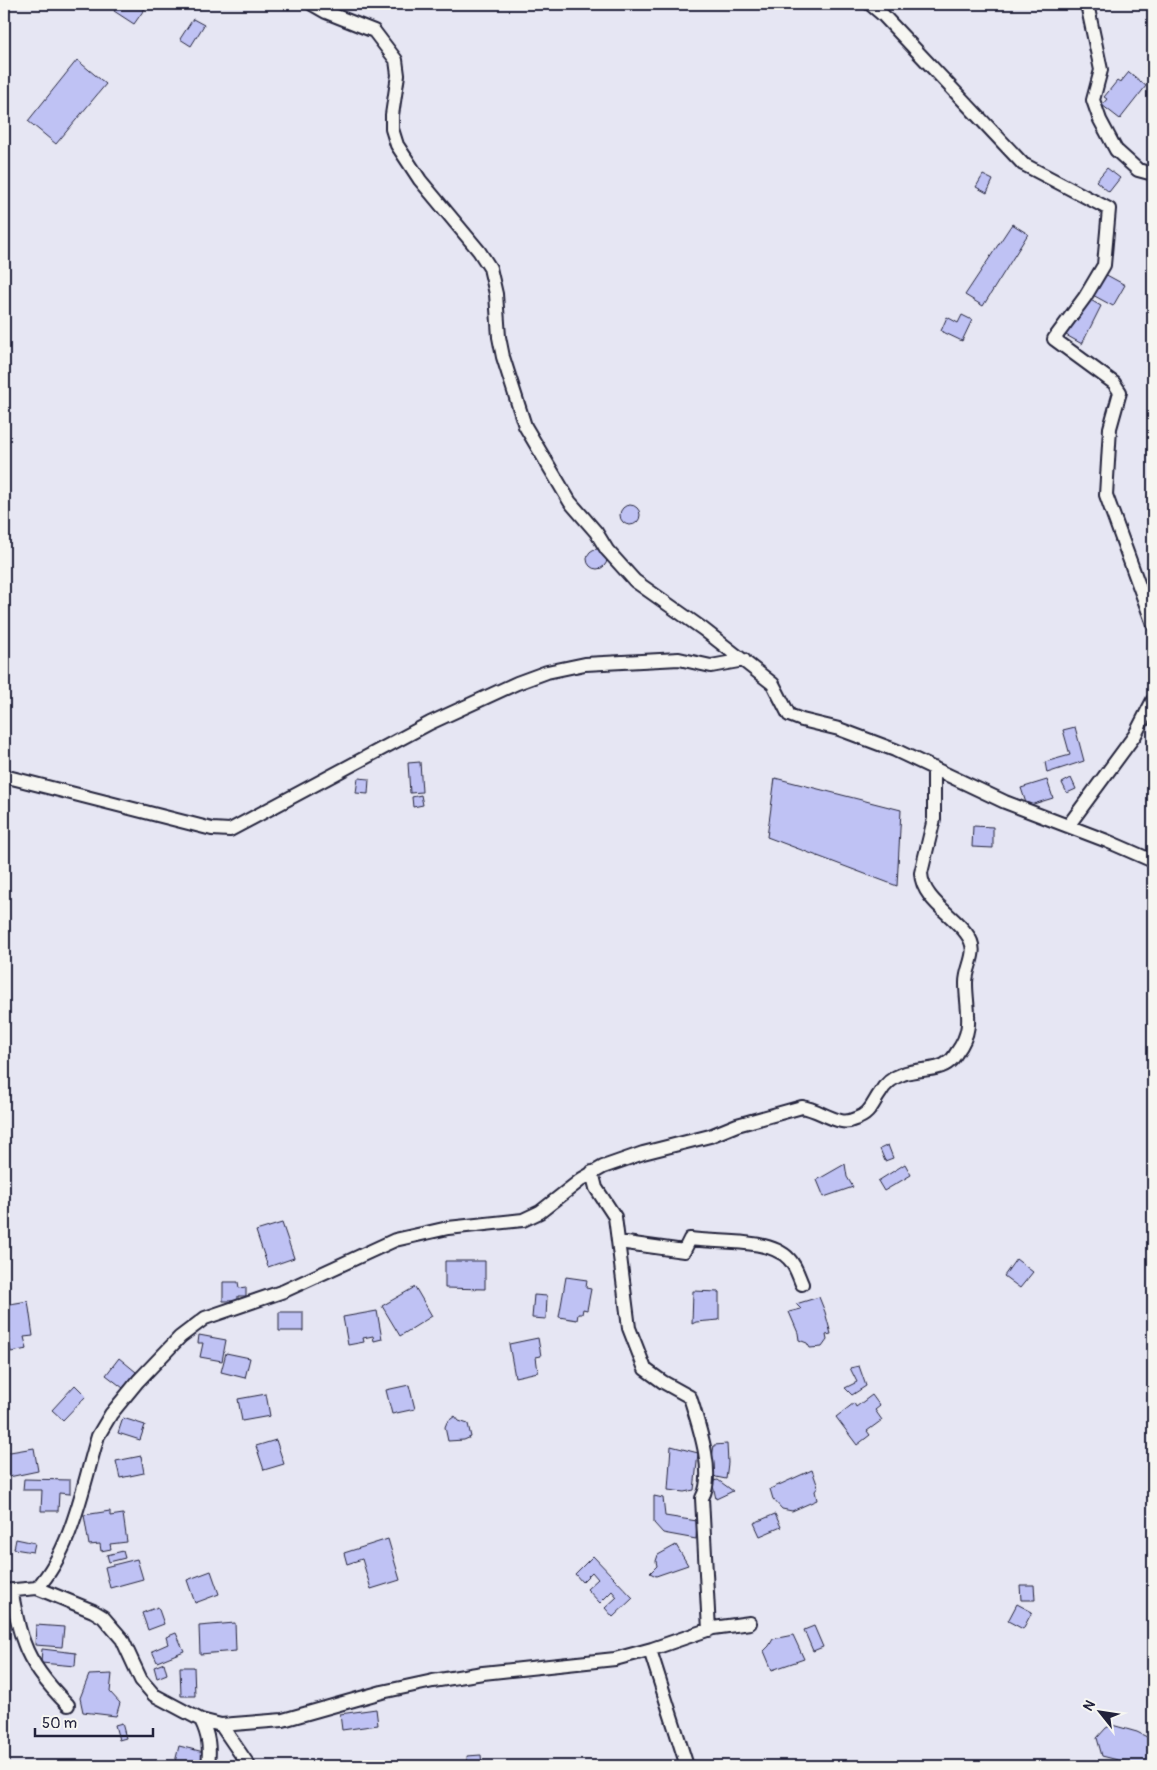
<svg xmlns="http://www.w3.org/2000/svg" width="1157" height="1770" viewBox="0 0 1157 1770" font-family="Pangolin,sans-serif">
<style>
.building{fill:#bfc2f4;stroke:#22223b}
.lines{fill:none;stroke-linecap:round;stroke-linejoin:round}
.minor-casing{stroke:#22223b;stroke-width:16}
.minor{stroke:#f6f6f2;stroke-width:12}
</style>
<rect width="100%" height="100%" fill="#e6e6f3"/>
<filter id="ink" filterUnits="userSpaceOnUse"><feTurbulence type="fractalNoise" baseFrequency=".02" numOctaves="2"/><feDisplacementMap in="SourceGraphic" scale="10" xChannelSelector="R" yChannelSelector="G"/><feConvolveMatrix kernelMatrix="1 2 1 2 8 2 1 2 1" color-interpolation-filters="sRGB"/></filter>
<g filter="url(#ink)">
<path class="building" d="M119 4H148L134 24 114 11Z
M193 19 204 25 191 46 180 39Z
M77 60 106 84 56 144 28 121Z
M1129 72 1146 86 1120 119 1102 105 1107 99 1104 97 1117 81 1120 83Z
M1107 168 1120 178 1109 192 1096 181Z
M983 175 993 180 987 193 976 187Z
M1012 224 1028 234 983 306 965 295Z
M1103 273 1125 285 1113 306 1091 294Z
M1087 298 1101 306 1082 344 1066 335Z
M962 315 972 320 962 341 941 331 947 317 958 323Z
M620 515a10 10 0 1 1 20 0a10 10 0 1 1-20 0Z
M587 559a10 10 0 1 1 20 0a10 10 0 1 1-20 0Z
M1075 727 1084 761 1047 773 1045 762 1070 755 1063 730Z
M420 762 422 792 410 793 408 763Z
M358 778 369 779 368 794 356 793Z
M775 778 901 810 897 886 767 837Z
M1071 778 1076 789 1067 793 1062 783Z
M1047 780 1053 798 1027 806 1021 788Z
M421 795 423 805 413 807 412 797Z
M973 826 993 827V848L972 847Z
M888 1145 893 1158 885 1161 880 1149Z
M845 1164 847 1177 853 1187 824 1197 817 1180Z
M905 1164 911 1175 884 1191 878 1181Z
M282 1223 294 1258 268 1267 256 1231Z
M1016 1259 1033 1272 1020 1288 1004 1276Z
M445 1261H485V1289L445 1288Z
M566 1277 587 1280 586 1288 591 1289 587 1310 583 1309 582 1314H578L577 1320 559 1317Z
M223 1282H238L239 1288 246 1287V1296H238V1301H223Z
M415 1287 432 1316 400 1336 382 1306Z
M693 1291 719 1292V1320L696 1322 692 1324Z
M534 1295 547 1296 546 1319 532 1318Z
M819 1297 825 1312 831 1334 826 1335 827 1340 822 1347 810 1348 807 1343 799 1340 798 1333 789 1312 801 1309 796 1304Z
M28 1301 33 1336 24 1337 27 1349 11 1352 8 1335 4 1336V1305Z
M377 1311 382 1339 374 1341 373 1336 363 1338 364 1342 348 1345 343 1317Z
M279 1312H303V1331H279Z
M199 1335 226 1340 222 1361 200 1357 203 1343H198Z
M538 1338 541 1356 536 1357 538 1372 515 1377 509 1344Z
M226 1353 250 1358 245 1378 221 1372Z
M119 1358 136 1372 123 1388 106 1375Z
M859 1366 866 1386 852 1395 845 1388 857 1382 850 1368Z
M75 1385 86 1396 63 1420 52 1410Z
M409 1385 415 1409 392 1414 386 1390Z
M266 1394 270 1416 242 1421 238 1399Z
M872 1395 880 1406 875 1410 882 1420 867 1431 870 1435 857 1445 836 1417 854 1403 856 1407Z
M455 1416 459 1421 468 1424 471 1437 464 1440 448 1441 445 1427 447 1422Z
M123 1418 145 1425 140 1440 118 1433Z
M276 1440 284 1464 264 1470 256 1446Z
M727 1444 728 1463 726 1479 716 1477 710 1471 714 1445Z
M671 1446 698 1453 694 1490 684 1492 668 1490Z
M34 1448 38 1471 9 1477 4 1453Z
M141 1456 144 1473 120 1478 116 1461Z
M812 1470 818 1487 815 1491 817 1500 792 1511 782 1509 773 1499 770 1489Z
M24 1479 70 1480V1494L59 1493 58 1511H41L42 1490H23Z
M718 1480 733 1491 716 1499 712 1481Z
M654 1496 663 1498 665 1516 697 1521 696 1539 663 1533 654 1523Z
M110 1511V1516L123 1514 127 1542 110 1544 111 1549 101 1551 100 1544 89 1545 84 1515Z
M775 1514 781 1527 760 1536 754 1523Z
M16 1539 35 1543 33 1552 14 1549Z
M388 1539 400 1580 371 1589 362 1559 347 1564 344 1553Z
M676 1545 688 1565 656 1576 650 1573 657 1566 656 1561 658 1555Z
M123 1551 125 1558 109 1562 107 1555Z
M593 1556 633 1598 613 1617 605 1608 617 1597 612 1591 600 1603 587 1589 598 1579 592 1572 582 1582 575 1574Z
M137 1559 143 1579 110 1588 105 1567Z
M211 1571 219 1594 195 1603 187 1580Z
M1020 1585H1034L1035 1600H1021Z
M1017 1604 1032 1612 1023 1629 1008 1621Z
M158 1607 164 1624 148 1630 142 1613Z
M235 1623 236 1651 200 1654 199 1626Z
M36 1625 64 1627 62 1647 35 1645Z
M814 1626 823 1647 813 1651 804 1630Z
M176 1633 184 1651 157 1662 152 1651 168 1644 166 1637Z
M793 1635 804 1659 772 1670 764 1651 769 1646 773 1639Z
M42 1649 76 1653 75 1666 41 1663Z
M164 1663 167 1674 157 1678 154 1667Z
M180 1667H194L195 1696H181Z
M112 1674 110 1692 120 1703 116 1716 83 1712 80 1698 89 1675Z
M376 1709 378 1725 342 1730 340 1714Z
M122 1723 126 1738 119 1740 115 1725Z
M1112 1725 1137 1732 1153 1740V1766H1141L1102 1756 1097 1738 1106 1728Z
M179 1746 208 1753 205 1766H174Z
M481 1755 482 1766H468L467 1756Z"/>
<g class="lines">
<defs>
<path id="minor" d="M312 4 326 12 374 31 396 60 398 75 392 115V129L397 145 420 180 479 251 490 268 496 294 499 337 503 357 525 426 570 502 596 532 607 550 635 581 703 629 773 684 789 715 802 720 839 729 895 750 1005 802 1107 841 1153 861
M870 4 883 15 1023 164 1109 209 1104 265 1085 297 1054 339 1114 383 1120 392 1110 428 1106 495 1153 624
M1087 4 1101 70 1093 100 1100 120 1116 150 1138 170 1153 174
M4 776 212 829 230 830 430 723 517 683 547 672 585 664 679 659 711 666 744 660
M1068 826 1135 735 1153 700
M592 1172 596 1188 615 1217 629 1328 645 1369 663 1382 690 1397C698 1423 716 1474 702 1498L709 1630
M619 1242 684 1251 690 1239C718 1243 770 1238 789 1259 796 1266 798 1275 802 1284
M37 1588 93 1611 103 1617 122 1639 141 1680 154 1695 201 1720 221 1725 283 1720 382 1692 433 1681 483 1673 615 1659 652 1649 713 1628 750 1623
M11 1590C15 1607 17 1626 24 1643 32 1666 51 1688 68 1705
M4 1591 37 1588C72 1550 83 1485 98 1436L111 1414 138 1381 180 1337 205 1318 284 1291 395 1240 448 1228 523 1220 540 1212 582 1179 603 1167 643 1153 710 1136 737 1125 802 1107C816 1109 827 1118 841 1121 846 1122 851 1121 855 1119 870 1115 872 1104 880 1093 885 1084 894 1077 903 1074 918 1068 938 1072 950 1061 953 1059 955 1055 957 1052 975 1028 966 1010 966 983 966 964 981 952 966 933 952 914 922 899 921 873L934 819V768
M650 1650 687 1766
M201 1720C209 1736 210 1748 208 1766
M221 1725 249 1766"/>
</defs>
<use href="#minor" class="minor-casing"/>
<use href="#minor" class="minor"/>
</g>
</g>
<rect width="1157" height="1770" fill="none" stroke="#f6f6f2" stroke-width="20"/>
<rect x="10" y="10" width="1137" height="1750" fill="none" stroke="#22223b" stroke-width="2" filter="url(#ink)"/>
<g transform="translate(1100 1712) rotate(300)" stroke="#f6f6f2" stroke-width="4" paint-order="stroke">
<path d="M0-4L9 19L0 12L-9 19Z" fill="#22223b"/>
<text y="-8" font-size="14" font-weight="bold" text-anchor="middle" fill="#22223b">N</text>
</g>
<path d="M35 1728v8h118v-8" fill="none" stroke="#22223b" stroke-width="2.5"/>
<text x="42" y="1728" font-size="15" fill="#22223b" stroke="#f6f6f2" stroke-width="4" paint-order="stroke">50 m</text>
</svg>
